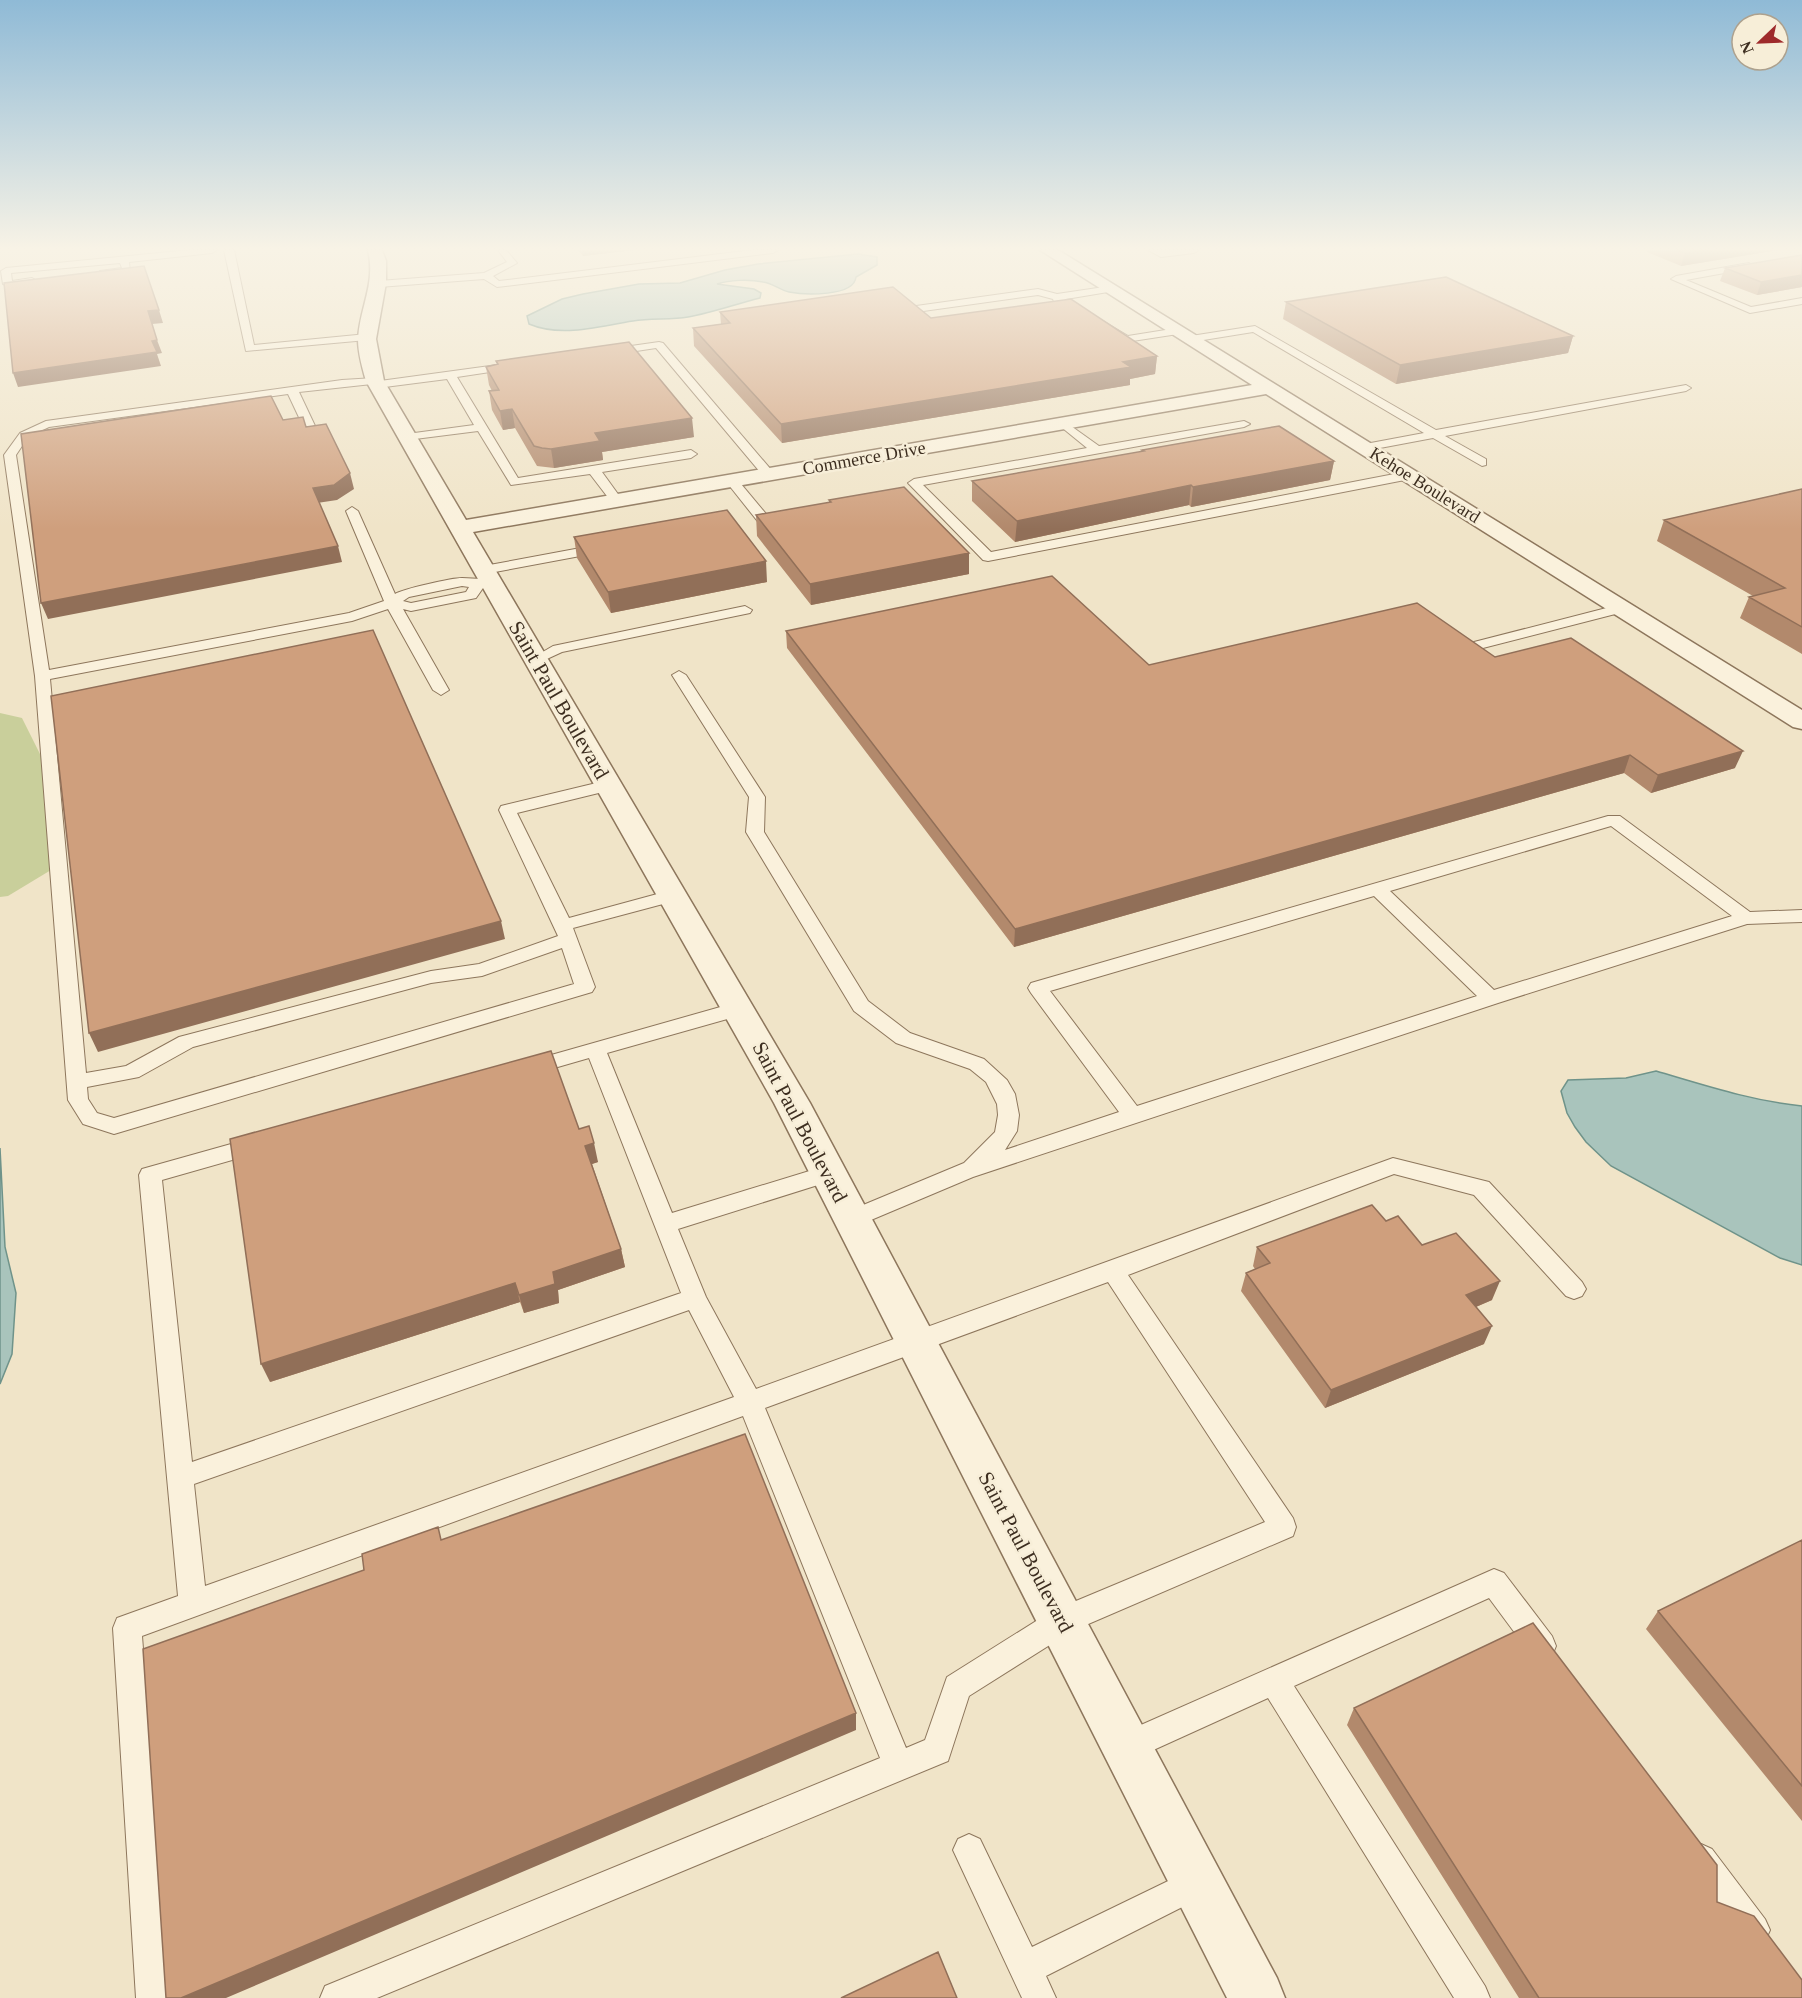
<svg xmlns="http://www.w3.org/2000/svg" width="1802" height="1998" viewBox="0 0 1802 1998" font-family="Georgia,serif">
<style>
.green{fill:#c9cf9b}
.water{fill:#a9c4bc;stroke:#6f938a;stroke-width:1.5}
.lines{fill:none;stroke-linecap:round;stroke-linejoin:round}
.service-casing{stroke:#8d765c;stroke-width:2}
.minor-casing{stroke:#8d765c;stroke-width:3}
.service{fill:#faf1dc;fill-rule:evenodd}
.minor{fill:#faf1dc;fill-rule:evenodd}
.wall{fill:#b2896c}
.shaded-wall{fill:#916f58}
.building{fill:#cf9f7d;stroke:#916f58;stroke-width:1.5}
.labels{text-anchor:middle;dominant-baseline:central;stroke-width:5;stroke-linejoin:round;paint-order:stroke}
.far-street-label{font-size:18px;fill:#3d2e20;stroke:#f7eed8}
.street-label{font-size:21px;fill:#3d2e20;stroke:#f7eed8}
</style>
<rect width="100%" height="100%" fill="#f0e4c8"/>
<path class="green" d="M0 713 22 718 46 766 51 870 8 896 0 897Z"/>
<path class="water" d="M858 254 877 257V265L856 277C854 297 804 295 789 292 780 290 772 283 763 282 749 279 729 280 717 284L754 289 761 293 760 298C736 304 712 313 688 317 670 320 651 318 633 321 599 326 562 338 529 324L527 316 562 299 583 294 639 284 680 283 725 270 758 264Z
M1656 1071C1704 1085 1752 1101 1802 1106V1265L1780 1258 1611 1166 1586 1142 1575 1127 1567 1113 1561 1091 1568 1080 1626 1078Z
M0 1148 5 1247 16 1293 12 1354 0 1384Z"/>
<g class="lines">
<defs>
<path id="service" d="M190 250H217L212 253 129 262 130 272 103 276 100 275V271L122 268 120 263 11 273 12 281 32 278 37 281C29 286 11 289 3 284L1 271 6 268Z
M224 250H234L254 345 367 334 372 337 367 340 246 351Z
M498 250H506L517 263 493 276 499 281 753 250H778L773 253 497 287 484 279 379 287 374 284 379 281 484 273 507 262Z
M1148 250H1199L1194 253 1161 257Z
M1749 263 1754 266 1752 268 1686 280 1751 307 1802 298V304L1750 313 1671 279 1676 276Z
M1111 286 1116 289 1114 291 1066 299 1128 336 1178 328 1183 331 1178 334 1126 342 1066 306 1061 310 1040 311V307L1055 305 1053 299 1038 295 909 313 904 310 909 307 1038 289 1057 294Z
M1255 326 1436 430 1686 385 1691 388 1686 391 1445 436 1486 459V465L1482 466 1433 438 1364 451 1358 447 1360 445 1424 433 1253 332 1191 342 1186 339 1191 336Z
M659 342 663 343 773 472V478H765L656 348 610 355 605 352 610 349Z
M512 363 516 364V368L457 377 518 478 691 450 697 454 691 458 602 472 623 501 617 505 613 504 590 474 511 485 478 431 407 440 401 437 407 434 474 425 447 379 377 388 372 384 299 392 316 428 310 431 304 428 288 394 49 427 28 437 16 455 49 670 349 613 384 601 346 511 352 507 358 511 395 594C402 589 452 578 462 578 473 578 480 580 491 578L498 582 496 585 483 588 476 598 411 611 403 609 449 690 441 695 433 690 388 609 352 621 50 679 86 1073 126 1066 179 1037 431 971 479 964 558 936 499 810 501 806 609 780 615 781 617 785 615 789 517 813 569 918 672 890 678 892 681 896 678 900 573 928 595 987 592 992 114 1134 83 1124 68 1100 35 676 4 455 20 433 46 421 342 380 375 378 380 381ZM462 586 469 587 466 592 411 603 403 601 409 597ZM562 948 574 984 114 1118 97 1113 88 1099 87 1087 139 1077 193 1047 431 983 482 976Z
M1064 421 1099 446 1244 421 1250 424 1244 427 923 485 991 552 1410 471 1416 475 1410 479 988 561 983 560 908 483 914 479 1087 448 1060 426V422Z
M732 477 736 478 777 527 778 530 777 533H767L728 484V478Z
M602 544 607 545 609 548 607 551 484 574 477 570 484 566Z
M1622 604 1627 605 1629 608 1627 611 1479 649 1472 645 1474 642Z
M745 606 752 610 750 613 562 652 536 664 529 660 553 646Z
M679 671 686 675 765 797 764 832 868 1001 910 1033 984 1059 1007 1080 1015 1094 1019 1115 1017 1131 1005 1150 1119 1112 1031 993 1028 988 1031 983 1608 816H1620L1750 912 1802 910V922L1747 924 1498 1003 973 1177 852 1228 844 1225 841 1219 844 1213 964 1163 995 1132 998 1115 997 1104 986 1082 970 1069 896 1043 854 1011 746 832 749 797 672 675ZM1611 826 1732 916 1494 990 1390 891ZM1374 896 1477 996 1137 1106 1050 991Z
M738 1002 745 1004 748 1009 745 1014 607 1053 672 1213 829 1165 837 1167 840 1173 837 1179 678 1229 706 1297 756 1389 1393 1158 1489 1182 1582 1282 1586 1289 1582 1296 1574 1299 1566 1296 1474 1195 1394 1174 1128 1275 1293 1518 1296 1527 1293 1536 1072 1631 969 1696 948 1761 377 1998H320L325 1986 880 1758 743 1416 142 1636 170 1998H136L113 1628 117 1618 178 1596 139 1175 142 1169 256 1137 264 1139 267 1145 264 1151 162 1180 192 1462 681 1293 589 1058 530 1075 523 1073 520 1068 523 1063ZM1108 1282 1265 1522 1052 1611 947 1677 925 1740 906 1748 765 1408ZM689 1310 734 1397 205 1586 194 1484Z
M1494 1569 1504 1573 1552 1636 1556 1646 1552 1656 1542 1660 1532 1656 1489 1598 1294 1686 1485 1986 1490 1998H1454L1268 1698 1127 1762 1116 1758 1112 1747 1116 1736Z
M969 1834 980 1839 1032 1947 1197 1867 1208 1872 1213 1883 1208 1894 1046 1976 1056 1998H1022L953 1850 958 1839Z
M1701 1844 1712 1849 1765 1919 1770 1930 1765 1941 1754 1946 1743 1941 1690 1871 1685 1860 1690 1849Z"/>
<path id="minor" d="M368 250H382L386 261V283L376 339 384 381 466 520 1252 385 1040 250H1058L1802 710V729L1793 727 1266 394 473 532 810 1103 1277 1978 1285 1998H1227L774 1103 366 381C362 367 358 353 358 339 360 306 376 284 368 250Z"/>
</defs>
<use href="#service" class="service-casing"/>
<use href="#minor" class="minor-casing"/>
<use href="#service" class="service"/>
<use href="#minor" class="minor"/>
</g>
<path class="wall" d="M578 250H634L583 256Z
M1647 250H1778L1681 266 1647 252Z
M1802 255V287L1757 295 1720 281 1725 268Z
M1286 302 1573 336 1568 353 1396 384 1283 319Z
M720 312 931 318 1157 356 1155 374 1130 379V385L782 443 694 346 693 328 721 324Z
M496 361 694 437 602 452 603 460 554 468 537 466 515 428 503 430 492 410 489 391H492L489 385 486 367 497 365Z
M1142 450 1334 461 1330 480 1191 507 1189 505 1015 542 972 501V481L1142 452Z
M1802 489V654L1740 618 1749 597 1753 596 1657 541 1664 520Z
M829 500 969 574 811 605 757 536 756 515 829 503Z
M574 537 767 582 611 613 577 558Z
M786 631 1149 665 1495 657 1735 768 1651 793 1624 773 1014 947 787 648Z
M579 1129 598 1162 592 1164 621 1249 625 1267 558 1290 559 1303 524 1313 520 1302 270 1382Z
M1386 1221 1492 1300 1476 1307 1484 1344 1325 1408 1241 1291 1246 1273 1255 1269 1253 1266 1257 1247Z
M1802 1540V1821L1646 1629 1658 1611Z
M1354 1708 1802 1998H1519L1347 1725Z"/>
<path class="shaded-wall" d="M582 250H634L583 256Z
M1707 250H1778L1681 266 1685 253Z
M1802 275V287L1757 295 1761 282Z
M159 310 163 323 152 324 148 311Z
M1573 336 1568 353 1396 384 1400 365Z
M157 340 162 353 157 354 161 366 18 387 13 373Z
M1157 356 1155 374 1130 379V385L782 443 781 424Z
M512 409 515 428 503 430 500 411Z
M692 418 694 437 602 452 603 460 554 468 551 449 595 433Z
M1334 461 1330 480 1191 507 1193 487Z
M350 473 354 489 337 500 317 503 313 488Z
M1191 485 1189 505 1015 542 1017 521Z
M338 546 342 562 48 619 41 603Z
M969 553V574L811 605 810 584Z
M766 561 767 582 611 613 608 592Z
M1743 751 1735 768 1651 793 1658 775Z
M1630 755 1624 773 1014 947 1015 929Z
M501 921 505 939 98 1052 89 1033Z
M594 1143 598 1162 589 1165 585 1146Z
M621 1249 625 1267 558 1290 559 1303 524 1313 519 1295 553 1272Z
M1500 1281 1492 1300 1459 1314 1466 1295Z
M515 1283 520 1302 270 1382 261 1364Z
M1492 1326 1484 1344 1325 1408 1331 1390Z
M856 1713V1730L226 1998H181Z"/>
<path class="building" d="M1676 250H1707L1685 253Z
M1802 255V275L1761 282 1725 268Z
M144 266 159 310 148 311 157 340 152 341 157 352 13 373 4 283Z
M1446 277 1573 336 1400 365 1286 302Z
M893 287 931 318 1071 299 1157 356 1123 362 1131 367 781 424 693 328 730 323 720 312Z
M629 342 692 418 595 433 600 441 551 449 542 448 534 446 512 409 500 411 489 391 499 390 486 367 498 364 496 361Z
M271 396 283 420 303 417 306 427 326 424 350 473 334 485 313 488 338 546 41 603 21 434Z
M1279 426 1334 461 1193 487 1191 485 1017 521 972 481 1144 451 1142 450Z
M904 487 969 553 810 584 756 515 831 502 829 500Z
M1802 489V627L1749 597 1785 588 1664 520Z
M727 510 766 561 608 592 574 537Z
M1052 576 1149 665 1417 603 1495 657 1571 638 1743 751 1658 775 1630 755 1015 929 786 631Z
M373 630 501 921 89 1033 51 696Z
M551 1051 579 1129 589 1126 594 1143 585 1146 621 1249 553 1272 555 1284 519 1295 515 1283 261 1364 230 1139Z
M1372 1205 1386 1221 1398 1216 1422 1245 1456 1233 1500 1281 1466 1295 1492 1326 1331 1390 1246 1273 1270 1263 1257 1247Z
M745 1434 856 1713 181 1998H166L143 1649 364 1570 362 1554 438 1527 441 1540Z
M1802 1540V1786L1658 1611Z
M1533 1623 1717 1865V1902L1754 1916 1802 1980V1998H1539L1354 1708Z
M938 1952 957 1998H841Z"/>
<linearGradient id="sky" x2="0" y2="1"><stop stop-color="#8fbad6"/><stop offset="0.47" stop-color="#f8f3e6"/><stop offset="1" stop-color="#f8f3e6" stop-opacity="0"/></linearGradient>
<rect width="1802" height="529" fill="url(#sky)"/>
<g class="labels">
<g class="far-street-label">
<text transform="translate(864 458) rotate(-10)">Commerce Drive</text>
<text transform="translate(1425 485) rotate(32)">Kehoe Boulevard</text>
</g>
<g class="street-label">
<text transform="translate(559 700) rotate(60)">Saint Paul Boulevard</text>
<text transform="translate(800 1122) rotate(62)">Saint Paul Boulevard</text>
<text transform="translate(1026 1552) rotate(62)">Saint Paul Boulevard</text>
</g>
</g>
<g transform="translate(1760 42) rotate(247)"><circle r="28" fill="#f7eed8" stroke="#ada18e" stroke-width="1.5"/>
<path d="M0-4.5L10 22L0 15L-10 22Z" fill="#9e2a2b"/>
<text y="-9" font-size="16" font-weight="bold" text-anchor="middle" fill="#3d2e20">N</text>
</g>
</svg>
